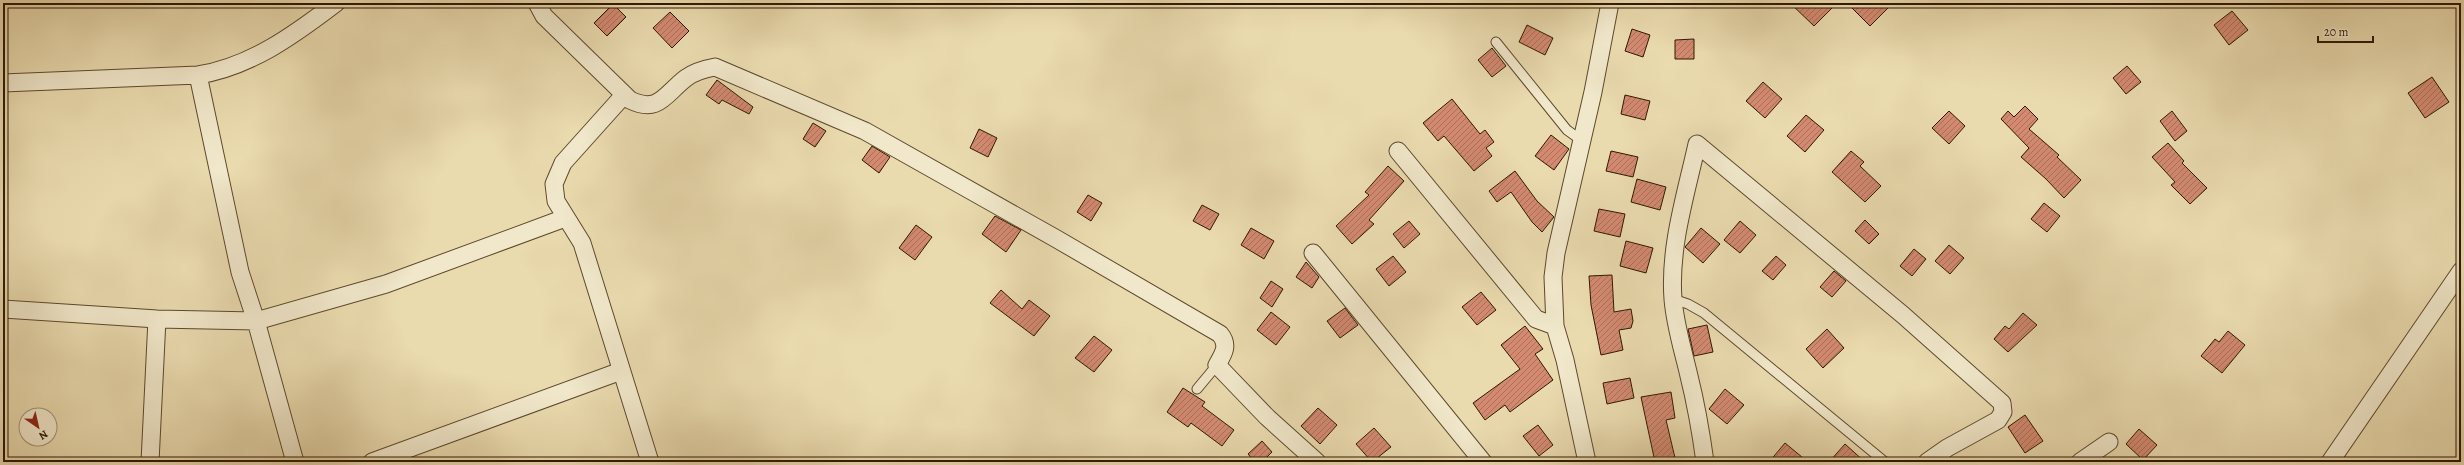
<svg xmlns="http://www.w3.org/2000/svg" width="2464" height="465" viewBox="0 0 2464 465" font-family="Alegreya,serif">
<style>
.building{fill:url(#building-hatch);stroke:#2e1800}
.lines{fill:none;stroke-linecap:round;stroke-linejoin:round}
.service-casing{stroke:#5d492c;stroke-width:11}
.minor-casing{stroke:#5d492c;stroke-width:19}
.service{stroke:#f1e8cb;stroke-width:9}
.minor{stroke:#f1e8cb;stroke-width:17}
</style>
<defs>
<pattern id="building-hatch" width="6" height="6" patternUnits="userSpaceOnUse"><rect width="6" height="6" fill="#d38a71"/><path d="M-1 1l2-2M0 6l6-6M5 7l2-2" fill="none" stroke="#ac705a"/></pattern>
</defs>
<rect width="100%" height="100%" fill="#eadbaf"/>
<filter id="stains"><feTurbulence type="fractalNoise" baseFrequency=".005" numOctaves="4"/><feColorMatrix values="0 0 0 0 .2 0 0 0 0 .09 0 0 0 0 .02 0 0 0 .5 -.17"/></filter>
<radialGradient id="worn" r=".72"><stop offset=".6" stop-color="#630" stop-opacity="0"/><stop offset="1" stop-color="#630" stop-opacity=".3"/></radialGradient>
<path class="building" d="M1790 3H1837L1814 26Z
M1847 3H1893L1870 26Z
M613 4 626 17 607 36 594 23Z
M2232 11 2248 30 2229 45 2214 25Z
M670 12 689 31 672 48 653 28Z
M1527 25 1553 38 1545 55 1519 42Z
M1632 29 1650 35 1643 57 1625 51Z
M1694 39V59H1675V40Z
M1492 48 1506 66 1492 77 1478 60Z
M2127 66 2141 82 2126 94 2113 78Z
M2432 77 2449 102 2425 118 2408 93Z
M717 80 753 107 749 114 722 100 719 104 706 95Z
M1763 82 1782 99 1765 118 1746 101Z
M1625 95 1650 101 1645 120 1621 114Z
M1452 99 1480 134 1485 130 1494 142 1486 148 1492 156 1474 171 1444 136 1438 141 1423 123Z
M2025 106 2038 119 2029 129 2059 155 2057 157 2081 180 2064 198 2046 179 2021 157 2029 148 2001 119 2008 111 2014 117Z
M1949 111 1965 126 1949 144 1932 128Z
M2172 111 2187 131 2175 141 2160 121Z
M1806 115 1824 130 1805 152 1787 136Z
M813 123 826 131 815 147 803 139Z
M979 129 997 138 988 157 970 148Z
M1551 135 1569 149 1554 170 1535 156Z
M2168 143 2184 161 2182 163 2207 188 2190 204 2171 185 2175 182 2152 157Z
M872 146 890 157 879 173 862 160Z
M1611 151 1638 157 1633 177 1606 171Z
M1851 151 1864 162 1860 166 1881 186 1865 202 1832 172Z
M1388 166 1404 181 1369 220 1374 224 1352 244 1336 226 1369 195 1365 192Z
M1515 171 1537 201 1554 217 1542 232 1532 222 1511 192 1497 202 1489 191Z
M1637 179 1666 187 1660 210 1631 202Z
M1088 195 1102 203 1091 221 1077 212Z
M2044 203 2060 216 2047 232 2031 219Z
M1202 205 1219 214 1210 230 1193 221Z
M1599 209 1625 214 1620 237 1594 231Z
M995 216 1021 230 1006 252 982 234Z
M1865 220 1879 234 1869 244 1855 231Z
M1409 221 1420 234 1404 248 1393 234Z
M1740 221 1756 235 1740 253 1724 240Z
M916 225 932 237 915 260 899 248Z
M1251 228 1274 241 1264 259 1241 245Z
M1701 228 1720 244 1703 263 1685 247Z
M1626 241 1653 248 1646 273 1620 266Z
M1949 245 1964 258 1950 274 1935 261Z
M1914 249 1926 259 1912 276 1900 266Z
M1393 256 1406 272 1389 286 1376 269Z
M1776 256 1786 265 1773 280 1762 271Z
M1306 262 1319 277 1312 288 1296 277Z
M1834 271 1846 281 1832 297 1820 287Z
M1612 275 1614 312 1631 309 1633 321 1631 328 1619 330 1623 350 1601 355 1591 305 1589 276Z
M1271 281 1283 289 1272 307 1260 298Z
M1001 290 1022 309 1029 300 1050 316 1034 336 990 303Z
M1481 292 1496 310 1477 325 1462 307Z
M1345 308 1358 325 1340 338 1327 321Z
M1271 312 1290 327 1276 345 1257 330Z
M2023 313 2037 325 2008 352 1994 339 2005 326 2009 329Z
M1707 325 1713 352 1694 356 1688 329Z
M1525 326 1543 349 1535 354 1553 380 1510 412 1505 405 1485 420 1473 403 1520 369 1501 345Z
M1827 329 1844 348 1823 368 1806 349Z
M2228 331 2245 345 2222 373 2201 356 2215 339 2219 342Z
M1094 336 1112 350 1094 372 1075 358Z
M1630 378 1634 398 1607 404 1603 383Z
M1183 388 1205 402 1202 406 1234 430 1222 446 1191 423 1188 427 1167 412Z
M1725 389 1744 405 1727 424 1709 409Z
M1671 392 1675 418 1666 420 1676 462H1655L1641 397Z
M1318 408 1337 425 1320 444 1301 426Z
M2025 415 2043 441 2025 453 2008 427Z
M1538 425 1553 445 1539 456 1523 436Z
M1374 428 1391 447 1372 462 1356 444Z
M2139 429 2157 445 2143 460 2126 444Z
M1262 441 1272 452 1262 462H1255L1248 454Z
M1785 443 1808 462H1769Z
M1845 444 1865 462H1829Z"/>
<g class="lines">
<defs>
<path id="service" d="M1496 42 1567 130 1581 140
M1673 299 1688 304 1704 313 1885 462
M1197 389 1217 365"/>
<path id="minor" d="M537 3 544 16 630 100C659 114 665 94 686 78 694 72 704 69 715 67L865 131 1055 238 1220 334C1229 345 1224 353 1217 365L1267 417 1317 462
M198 75 240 272 256 321 295 462
M3 83 198 75C250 67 294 35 336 3
M624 95 563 163 554 184 556 201 582 243 650 462
M1398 151 1536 319 1555 326
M1313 253 1483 462
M3 309 157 319 256 321 386 284 565 218
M150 462 157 319
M372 462 621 371
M1587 462 1565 360 1555 326 1553 277 1556 253 1593 92 1610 3
M1705 462C1701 433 1696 404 1689 376 1683 350 1675 325 1673 299 1669 247 1686 194 1697 144L1903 315 2002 403 2003 412 1998 420 1947 448 1927 462
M2080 462 2109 442
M2330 462 2461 271"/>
</defs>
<use href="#service" class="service-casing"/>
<use href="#minor" class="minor-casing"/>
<use href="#service" class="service"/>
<use href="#minor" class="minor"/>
</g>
<rect width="2464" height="465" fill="none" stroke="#eadbaf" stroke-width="16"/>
<rect x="4" y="4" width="2456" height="457" fill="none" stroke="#2e1800" stroke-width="2"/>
<rect x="8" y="8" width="2448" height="449" fill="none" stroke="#2e1800"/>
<g transform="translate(38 427) rotate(146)"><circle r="19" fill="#f1e8cb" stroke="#a3957a"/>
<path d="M0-3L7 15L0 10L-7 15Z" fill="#8f2418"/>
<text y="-6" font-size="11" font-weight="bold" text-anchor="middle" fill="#2e1800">N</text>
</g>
<path d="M2318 36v6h55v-6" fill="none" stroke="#2e1800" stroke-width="2"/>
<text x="2324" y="36" font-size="12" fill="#2e1800" stroke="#f1e8cb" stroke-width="3" paint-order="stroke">20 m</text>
<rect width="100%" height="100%" filter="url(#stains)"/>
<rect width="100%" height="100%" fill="url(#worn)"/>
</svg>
